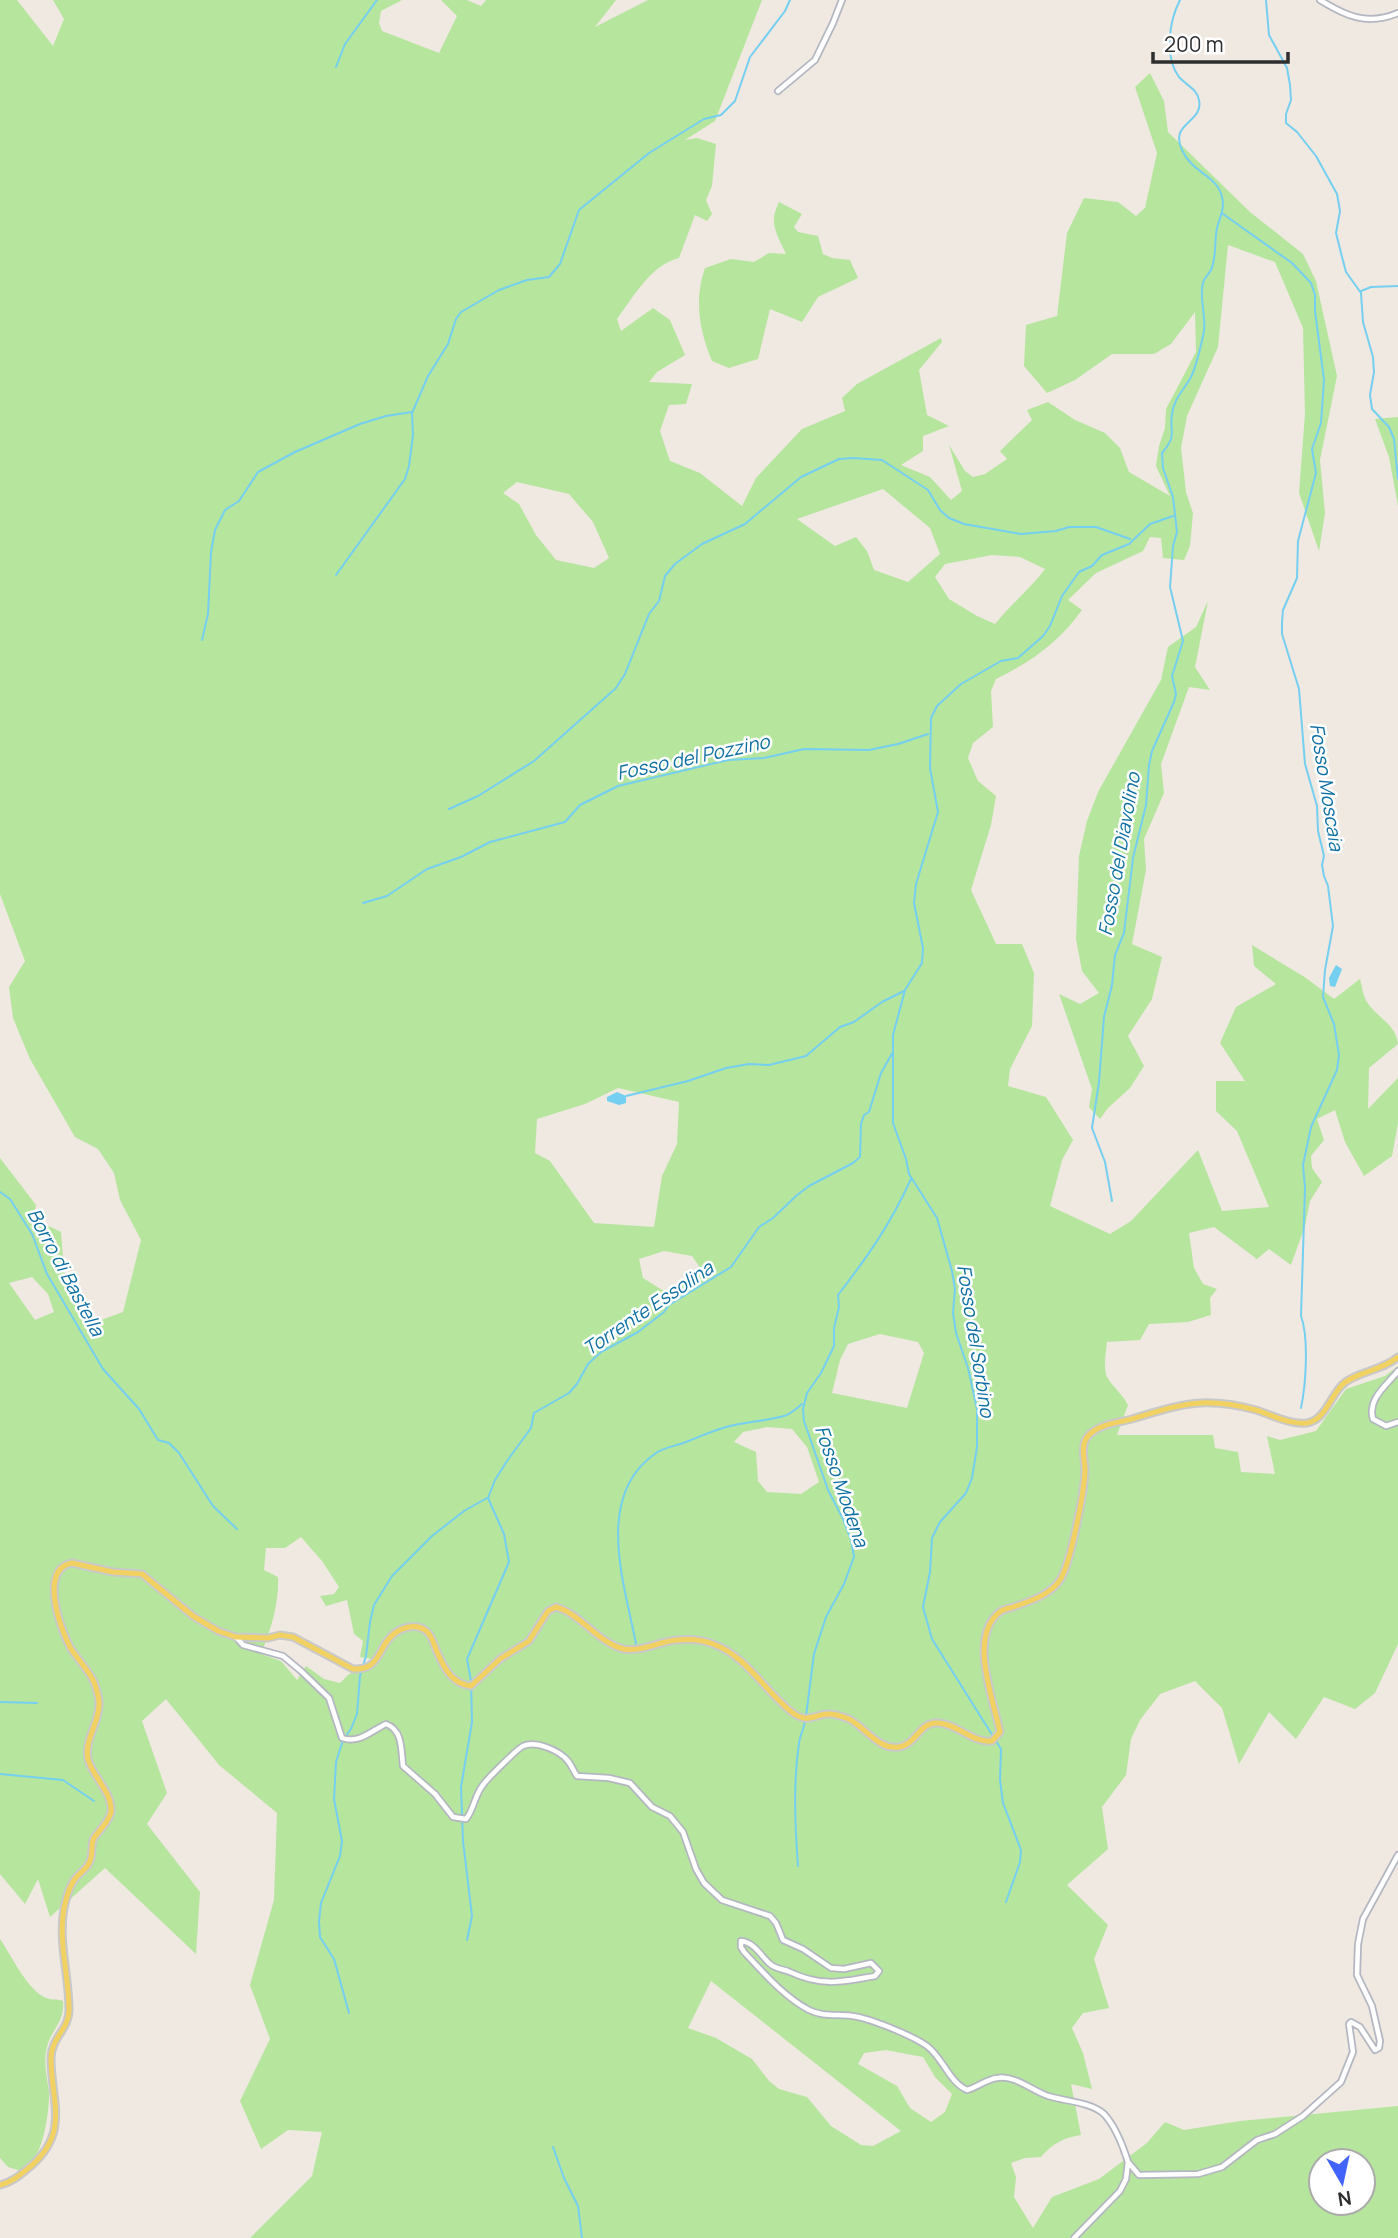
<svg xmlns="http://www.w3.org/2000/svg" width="1398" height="2238" viewBox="0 0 1398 2238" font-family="Manrope,sans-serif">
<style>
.green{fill:#b6e59e;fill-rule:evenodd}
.water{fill:#75cff0}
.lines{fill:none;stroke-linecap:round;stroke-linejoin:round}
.stream{stroke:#75cff0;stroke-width:2}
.minor-casing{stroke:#b4b7c1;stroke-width:8}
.major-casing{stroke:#c9c9c9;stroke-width:9}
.minor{stroke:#fff;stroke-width:4.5}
.major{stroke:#f2d163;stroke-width:5}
.labels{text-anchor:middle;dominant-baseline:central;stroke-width:5;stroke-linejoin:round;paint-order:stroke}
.water-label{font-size:19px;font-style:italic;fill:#0d6fa3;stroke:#fff}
</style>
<rect width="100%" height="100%" fill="#efe9e1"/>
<path class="green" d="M0 0H17L53 46 64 19 53 0H402L381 11 379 23 382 31 439 53 457 16 441 0H467L481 6 486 0H616L595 27 648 0H762L715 121 685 140 697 138 716 144 712 186 706 200 712 214 707 221 695 215 679 258C651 265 634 296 617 319L621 331 653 308 670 320 685 355 657 372 649 382 692 384 686 404 669 405 660 431 670 461 700 473 742 506 756 478 802 429 845 411 842 398 857 384 941 338 942 342 919 370 927 415 949 426 923 436V451L901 465 930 477 951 500 962 491 949 445 965 471 973 477 985 474 1007 459 1000 451 1032 420 1027 410 1048 402 1075 420 1105 433 1120 448 1129 472 1170 496 1156 466 1159 446 1165 428 1166 409 1196 352 1195 312 1171 344 1154 354H1112L1075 380 1047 393 1024 366 1026 325 1057 316 1067 233 1084 198 1118 202 1136 216 1145 208 1157 153 1135 87 1150 73 1164 101 1168 132 1250 212 1303 254 1316 281 1337 376 1320 460 1325 513 1319 551 1299 493 1305 414 1303 328 1275 262 1228 245 1218 347 1187 416 1181 448 1186 492 1193 513 1190 546 1184 560 1163 558 1161 538 1150 537 1143 551 1096 573 1068 600 1082 610C1058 643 1032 661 996 679L991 691 993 727 973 743 968 758 978 781 996 796 991 825 971 890 996 944H1022L1034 973 1032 1026 1010 1069 1008 1086 1046 1097 1073 1140 1062 1160 1050 1206 1110 1234 1131 1221 1198 1150 1222 1211 1269 1207 1237 1131 1216 1111V1081H1245L1220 1043 1236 1007 1276 984 1254 966 1252 945 1306 978 1334 999 1360 979C1362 986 1363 996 1367 1002 1376 1017 1396 1024 1398 1044L1369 1068 1368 1109 1398 1078V1123L1392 1156 1364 1176 1345 1142 1335 1110 1317 1119 1324 1140 1311 1156 1312 1168 1322 1182 1310 1201 1305 1226 1291 1265 1269 1249 1257 1259 1214 1227 1189 1233 1194 1268 1203 1284 1217 1289 1210 1298 1211 1315 1188 1322 1149 1324 1140 1340 1107 1342C1106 1352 1103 1368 1107 1377 1113 1387 1123 1395 1128 1405L1117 1435H1213L1215 1448 1238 1452 1241 1472 1275 1474 1267 1436 1280 1440 1316 1431 1346 1389 1385 1376 1398 1366V1644L1375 1693 1355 1709 1324 1697 1296 1739 1269 1712 1239 1764 1222 1708 1195 1681 1160 1694 1140 1720 1131 1739 1126 1775 1102 1807 1108 1849 1067 1885 1108 1925 1094 1959 1109 2008 1083 2013 1072 2028 1083 2053 1092 2089 1071 2084 1081 2135C1063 2138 1053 2143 1041 2157L1025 2158 1011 2163 1016 2177 1014 2197 1033 2228 1052 2197 1099 2179 1147 2143 1165 2122 1184 2130 1240 2121 1398 2106V2238H250L312 2176 322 2132 288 2130 261 2149 240 2101 270 2039 250 1985 274 1900 277 1813 219 1765 166 1699 142 1721 167 1793 147 1824 200 1892 196 1954 105 1868 50 1917 38 1879 25 1904 0 1874V1158L36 1205 34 1219 61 1232 64 1272 93 1323 123 1312 141 1240 120 1200 114 1173 98 1149 75 1137 30 1059 13 1018 9 987 25 961 0 894ZM517 482 569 494 593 522 609 558 594 568 556 560 536 535 519 504 503 493ZM883 489 930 528 940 554 908 582 874 570 867 551 856 537 835 546 797 519ZM992 555 1020 557 1045 569C1030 589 1011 604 995 624L977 616 949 599 935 577 945 564ZM618 1088 679 1102 677 1144 662 1176 654 1227 594 1223 550 1161 535 1153 537 1119 585 1104ZM664 1251 692 1256 701 1269 667 1293 643 1278 639 1259ZM32 1277 48 1294 54 1312 35 1320 9 1283ZM880 1334 918 1342 924 1353 907 1408 832 1393 840 1360 848 1344ZM767 1427 792 1429 807 1447 819 1482 801 1494 767 1492 758 1481 756 1452 734 1442 743 1432ZM301 1537 322 1561 339 1587 334 1594 320 1596 326 1606 347 1600 354 1634 363 1641 360 1657 372 1659 376 1666 349 1674 340 1683 324 1679 306 1666 297 1680 281 1661 261 1654C271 1628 279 1605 278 1577L264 1570 266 1548H285ZM711 1981 901 2131 873 2146 861 2145 831 2126 807 2097 779 2089 769 2081 752 2059 716 2038 688 2028ZM886 2050 923 2057 935 2077 952 2094 945 2112 931 2122 910 2108 897 2086 858 2064 864 2053ZM1321 2161H1363V2203H1321Z
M779 202 802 214 794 227 798 232 818 236 823 254 832 258 850 260 858 278 818 297 802 322 770 309 758 359 729 368 712 361C699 330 694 299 705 268L731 259 754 262 769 253 786 254C777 234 768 223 779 202Z
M1398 417V506L1389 457 1375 419Z
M1208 601 1195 667 1210 690 1189 687 1161 764 1164 793 1144 839 1146 870 1132 944 1162 957 1152 999 1128 1036 1144 1066 1130 1088 1108 1108 1100 1119 1089 1107 1092 1089 1059 994 1080 1004 1099 993 1082 971 1076 939 1079 856 1087 821 1098 792 1161 680 1168 647 1196 627Z
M0 1939C11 1955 28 1991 46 1998 53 2001 56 1998 63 2001 65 2022 51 2030 47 2047 43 2061 47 2078 49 2091 50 2107 44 2148 33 2160 29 2164 24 2167 21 2171L8 2167 0 2158Z"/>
<path class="water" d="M1336 965 1342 969 1335 987 1330 986 1329 978Z
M617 1092 626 1096V1103L619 1105 607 1101V1097Z"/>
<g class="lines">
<path class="stream" d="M1266 0 1269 35 1287 68 1290 85 1291 100 1286 114V123L1297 132 1316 156 1337 194 1340 211 1336 233 1341 253 1346 272 1361 293 1363 322 1373 357 1374 372 1370 395 1372 409 1389 427 1394 439 1398 479
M336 67 345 44 377 0
M1223 214 1292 263 1311 283 1315 295V311L1324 380 1321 423 1312 449 1316 473 1298 541 1297 578 1283 610 1282 622V634L1299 689 1305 764 1317 806 1318 831 1324 856 1322 865 1324 876 1328 886 1333 926 1325 970 1323 997 1334 1024 1339 1055 1337 1070 1311 1127 1303 1165 1305 1188 1301 1316C1309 1338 1306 1384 1301 1408
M1361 291 1371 287 1398 286
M336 575 405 479 409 466 413 435 412 413 428 376 448 344 456 319 461 312 499 290 527 280 549 277 560 264 579 210 649 153 704 119 721 115 735 101 750 57 785 11 790 0
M202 640 208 614 211 552 215 530 225 510 239 501 258 472 295 452 360 424 386 416 412 412
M449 809 478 796 534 761 616 688 625 674 649 614 659 601 665 576 675 564 702 544 745 524 801 477 839 459 853 458 882 460 928 490 940 510 949 518 964 524 1021 534 1056 531 1069 527H1096L1130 539
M363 903 387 896 427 869 461 857 490 842 565 822 580 805 618 786 728 760 764 758 804 749 869 750 898 744 928 734
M626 1096 688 1081 726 1068 749 1064 769 1065 806 1056 840 1027 854 1022 882 1002 904 991
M0 1192 10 1199 32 1234 47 1274 103 1369 139 1409 158 1440 169 1443 179 1453 213 1506 237 1529
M1112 1201 1105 1162 1092 1128 1099 1082 1104 1017 1112 985 1115 955 1124 933 1133 858 1146 805 1149 765 1152 751 1174 702 1176 694 1172 676 1183 641 1170 587 1173 546 1177 532 1173 497 1163 468 1162 453C1178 434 1169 434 1172 414 1174 398 1184 390 1191 377 1196 367 1202 342 1204 331 1206 317 1199 294 1203 283 1204 278 1209 274 1211 270 1217 256 1214 242 1217 228 1220 217 1225 208 1222 197 1217 175 1192 173 1182 150 1169 122 1204 123 1199 100 1197 89 1186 85 1179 77 1164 57 1169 21 1180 0
M636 1644C625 1585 593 1496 656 1453 665 1447 676 1446 686 1442 699 1437 712 1431 726 1427 745 1422 766 1421 784 1416 791 1414 797 1408 802 1404
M0 1702 37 1703
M806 1716 814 1654 826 1617 844 1584 854 1557 851 1540 843 1519 828 1490 804 1421 803 1409 807 1393 821 1373 834 1346V1328L839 1307 838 1295C868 1256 890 1225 911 1179
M0 1774 63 1780 94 1801
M798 1866C795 1825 793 1784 799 1743 800 1735 804 1729 805 1721
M1006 1902 1020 1862 1021 1850 1003 1803 1000 1780 1001 1749 932 1639 923 1607 930 1572 932 1538 940 1522 966 1493 972 1478 977 1447V1409L968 1368 956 1333 953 1313 955 1289 952 1271 937 1218 909 1174 906 1159 893 1123V1035L905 990 922 963 923 948 914 903 916 884 938 812 930 768 931 718 937 706 961 684 1001 661 1018 658 1043 636 1050 626 1062 596 1079 572 1092 566 1102 555 1129 544 1150 524 1173 516
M467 1940 472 1916 463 1841 461 1787 472 1722 471 1681 467 1659 509 1562 504 1534 488 1498 495 1480 507 1461 531 1428 534 1413 569 1393 577 1384 588 1364 601 1352 638 1332 664 1312 669 1305 731 1267 759 1227 773 1218 796 1196 809 1186 853 1163 860 1157 861 1124 864 1115 869 1112 881 1073 893 1052
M349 2013 334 1959 320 1937 319 1921 321 1903 340 1856 342 1841 334 1799 336 1762 343 1740 351 1729 357 1714 360 1676 366 1656 370 1622 374 1605 392 1576 432 1536 464 1511 487 1498
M553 2147 564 2178 578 2206 582 2238"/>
<defs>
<path id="minor" d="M1320 0C1346 16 1367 26 1398 13
M778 91 815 60 833 23 842 0
M1398 1371C1387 1385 1367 1399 1373 1419L1386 1426 1398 1422
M236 1637 243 1645 283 1656 301 1671 329 1698 342 1738C359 1744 371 1731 386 1724 403 1730 401 1750 403 1766L435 1794 453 1817 466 1819C474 1810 474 1796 483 1785 487 1779 517 1749 523 1746 536 1740 560 1751 568 1761 572 1766 574 1772 577 1776L609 1778 630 1783 652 1807 670 1816 683 1832 696 1869 704 1883 722 1900 770 1916 776 1923 783 1940 803 1949 831 1968 844 1969 871 1963 879 1971 875 1976C842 1982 822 1987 790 1972 783 1969 776 1969 770 1964 761 1956 754 1942 741 1941V1947L744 1952C764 1973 783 1996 809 2010 823 2017 837 2014 852 2016 870 2018 913 2036 927 2046 943 2058 949 2082 967 2090 978 2087 987 2079 997 2078 1015 2075 1031 2090 1048 2096 1064 2101 1091 2102 1104 2114 1116 2127 1123 2146 1128 2162
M1074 2238 1120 2191 1126 2179 1128 2162 1139 2175 1198 2174 1222 2167 1257 2140 1275 2134 1303 2116 1341 2082 1353 2052 1349 2024 1351 2022 1360 2027 1375 2050 1379 2048 1380 2041 1372 2006 1357 1975 1358 1944 1363 1919 1398 1855"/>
<path id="major" d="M0 2185C13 2182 21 2174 31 2166 70 2132 51 2101 51 2058 51 2038 70 2028 69 2009 69 1976 58 1942 64 1908 66 1899 69 1886 75 1879 79 1873 86 1870 89 1863 94 1855 90 1845 94 1838 100 1829 109 1822 111 1812 113 1793 92 1776 88 1759 84 1739 100 1722 99 1703 99 1696 96 1688 94 1682 88 1669 77 1659 70 1647 60 1628 39 1569 72 1563L113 1572 142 1574 193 1616 218 1631 236 1637 268 1638 280 1635 293 1637 353 1669C358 1669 364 1669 369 1666 379 1660 381 1648 388 1640 397 1628 418 1620 429 1634 433 1639 435 1648 438 1654 445 1670 453 1684 471 1686L500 1659 529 1641 548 1611 556 1607C581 1614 598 1643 624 1649 642 1652 660 1641 677 1640 688 1639 703 1640 713 1644 747 1656 766 1693 793 1713 808 1724 815 1714 829 1714 834 1714 844 1717 849 1719 866 1728 878 1750 899 1747 917 1744 920 1721 938 1723 958 1724 972 1743 992 1741L1000 1732C994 1701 967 1635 1001 1611 1004 1609 1011 1608 1016 1606 1031 1601 1051 1594 1060 1580 1071 1563 1084 1492 1085 1471 1085 1460 1080 1445 1088 1436 1099 1424 1117 1423 1132 1419 1181 1404 1204 1396 1256 1410 1272 1415 1290 1425 1307 1423 1325 1420 1330 1397 1342 1385 1355 1372 1382 1371 1398 1357"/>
</defs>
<use href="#minor" class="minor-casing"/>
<use href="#major" class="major-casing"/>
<use href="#minor" class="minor"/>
<use href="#major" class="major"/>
</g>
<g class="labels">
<g class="water-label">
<text transform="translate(693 757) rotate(-12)">Fosso del Pozzino</text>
<text transform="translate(1327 787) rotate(81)">Fosso Moscaia</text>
<text transform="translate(1119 854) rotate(-80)">Fosso del Diavolino</text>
<text transform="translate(66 1272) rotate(62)">Borro di Bastella</text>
<text transform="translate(648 1308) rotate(-34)">Torrente Essolina</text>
<text transform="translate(976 1341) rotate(81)">Fosso del Sorbino</text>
<text transform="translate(842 1486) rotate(71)">Fosso Modena</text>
</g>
</g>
<g transform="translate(1342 2182) rotate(171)"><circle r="33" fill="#ffffff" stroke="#ababab" stroke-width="2"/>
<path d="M0-5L12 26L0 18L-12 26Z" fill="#4264fb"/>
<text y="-10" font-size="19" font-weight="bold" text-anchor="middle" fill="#2e2e2e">N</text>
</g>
<path d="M1153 52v10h135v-10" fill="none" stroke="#2e2e2e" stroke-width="3.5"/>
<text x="1164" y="52" font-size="21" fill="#2e2e2e" stroke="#ffffff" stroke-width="5" paint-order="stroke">200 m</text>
</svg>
